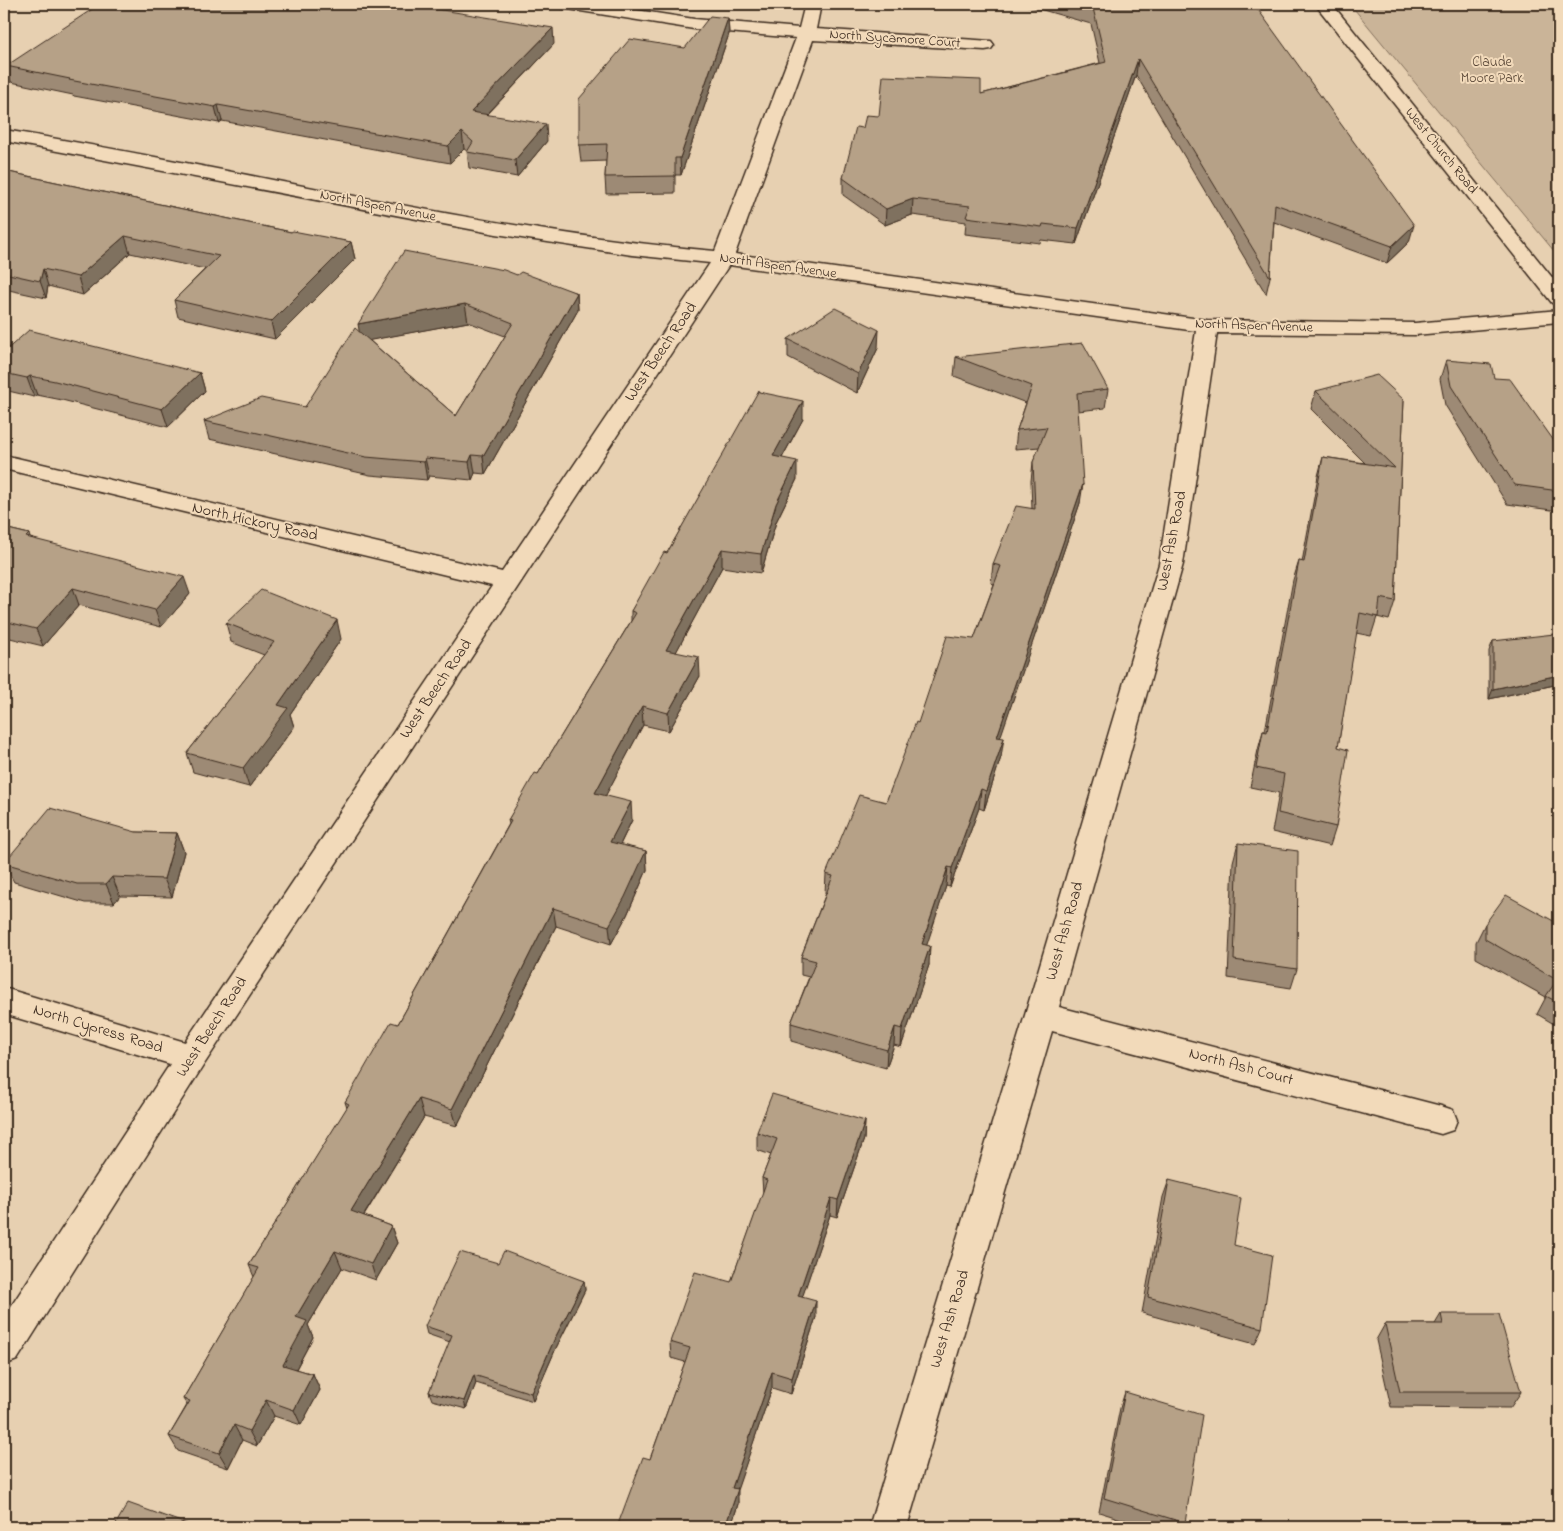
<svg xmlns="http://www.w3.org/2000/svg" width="1563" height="1531" viewBox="0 0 1563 1531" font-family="'Indie Flower',sans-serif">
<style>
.green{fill:#cab498;stroke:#826f5b}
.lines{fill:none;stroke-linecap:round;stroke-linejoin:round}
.minor-casing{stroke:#3b2a1e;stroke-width:3}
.major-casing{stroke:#3b2a1e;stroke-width:3}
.minor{fill:#f2daba;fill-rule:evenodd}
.major{fill:#f2daba;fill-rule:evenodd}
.wall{fill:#9d8a74;stroke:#3b2a1e;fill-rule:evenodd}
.shaded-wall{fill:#7f715e;stroke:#3b2a1e}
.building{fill:#b6a187;stroke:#3b2a1e}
.labels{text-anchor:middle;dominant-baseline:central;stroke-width:4;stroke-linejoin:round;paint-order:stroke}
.far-street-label{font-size:14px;fill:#3b2a1e;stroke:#f2daba}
.far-park-label{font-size:14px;fill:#584636;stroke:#f2daba}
.street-label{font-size:16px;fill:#3b2a1e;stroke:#f2daba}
</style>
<rect width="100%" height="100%" fill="#e7d0b1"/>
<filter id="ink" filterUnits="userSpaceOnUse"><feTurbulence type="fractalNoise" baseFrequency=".02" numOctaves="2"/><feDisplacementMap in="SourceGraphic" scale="10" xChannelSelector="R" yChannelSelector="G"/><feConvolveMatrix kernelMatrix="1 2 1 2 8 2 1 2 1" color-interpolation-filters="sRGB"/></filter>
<g filter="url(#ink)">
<path class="green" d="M1350 4H1559V257Z"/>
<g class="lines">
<defs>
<path id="minor" d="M560 4H598L694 19 799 28 805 4H821L816 29 991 41 994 45 991 49 985 50 813 40 735 254 1207 320 1415 323 1559 310V322L1415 335 1217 333 1183 564 1059 1007 1441 1106 1453 1110 1457 1120 1453 1130 1441 1134 1052 1031 907 1527H869L1025 1015 1159 564 1196 331 729 265 203 1066 17 1360 4 1365V1317L170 1064 4 1014V988L185 1042 492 586 4 469V455L502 572 710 263 632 255 496 234 4 141V130C241 168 475 230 715 251L796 38 694 29 568 9 562 8Z"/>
<path id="major" d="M1315 4H1332L1559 286V305L1552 303Z"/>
</defs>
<use href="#minor" class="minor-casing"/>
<use href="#major" class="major-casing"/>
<use href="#minor" class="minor"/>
<use href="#major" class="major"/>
</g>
<path class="wall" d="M1022 4H1254L1409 242 1387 263 1274 222 1270 277 1266 294 1136 75 1076 244 1041 240 1040 243 965 234 966 222 912 215 885 225 843 195V178L863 128 879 116 981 94 1100 63 1091 24Z
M728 18 729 34 681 175H675V193L606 194 605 177 606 161 581 162 579 145 685 48Z
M554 44 487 115 547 141 517 177 469 168 467 151 464 149 450 163 222 121 219 123 74 96 73 95 11 82 6 66Z
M4 171 291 232 351 242 355 259 275 339 178 317 174 300 205 269 130 253 83 295 48 286 46 298 4 289Z
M517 275 577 293 578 310 485 474 475 473 472 480 429 476 427 480 370 475 209 439 204 421 305 407 359 331ZM468 322 505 336 456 416 369 340Z
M788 339 878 348 857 393 788 357Z
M4 352 200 373 205 391 168 427 62 400 37 395 34 397 4 390Z
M956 357 1108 389 1105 408 1078 411 1080 503 1000 737 1001 757 984 810 979 808 950 887 946 886 926 945 929 965 901 1047 894 1045 886 1068 791 1041V1023L809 977 801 975V957L826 893H825L826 874 886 802 918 723 974 639 994 584 991 583 993 564 1032 509 1031 481 1033 462 1040 447 1015 449 1017 430 1026 403 954 376Z
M1446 360 1494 378 1559 448V511L1507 504 1445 405 1440 379Z
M1316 391 1404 400 1395 601 1389 620 1377 617 1371 636 1356 633 1338 747 1336 827 1330 846 1272 832 1279 793 1250 787 1258 750 1263 731H1265L1293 580 1299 561 1302 562 1318 476 1323 457 1365 463 1311 409Z
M759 393 803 419 782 458 797 479 776 522 761 573 722 567 676 652 700 676 669 731 643 725 605 796 632 820 620 845 646 851 647 870 627 915 611 944 556 926 457 1126 424 1117 364 1216 391 1226 397 1243 376 1280 342 1268 308 1325 313 1337 296 1369 313 1374 320 1390 301 1425 274 1416 257 1446 242 1440 228 1468 178 1451 169 1436 187 1405 183 1399 254 1277 249 1265 347 1108 345 1102 398 1024 509 824 508 820 538 774 631 621V611L667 553Z
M4 528 29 534 30 538 190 594 161 627 79 605 43 646 10 638 4 645Z
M226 623 341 639 290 714 294 727 249 787 193 772 187 753 264 655 231 642Z
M1493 641 1559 642V684L1489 699V651Z
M136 832 177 833 184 852 172 897 120 896 114 903H85L14 882 4 863Z
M1238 843 1297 969 1291 988 1228 978 1233 862Z
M1485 924H1559V1027L1537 1014 1546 997 1476 958V942Z
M865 1121 864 1139 837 1217 830 1215 802 1297 816 1317 791 1394 772 1388 737 1489 738 1504 731 1527H617L650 1459 685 1362 671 1358 670 1342 731 1282 763 1193 762 1178 771 1155 757 1150V1132Z
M1169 1180 1234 1245 1262 1328 1255 1344 1142 1313 1163 1197Z
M498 1263 584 1281 585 1290 556 1348 533 1401 476 1383 466 1409 432 1400 429 1392 450 1342 427 1334 425 1326Z
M1441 1314 1521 1392 1510 1408 1391 1407 1376 1340 1385 1324H1435Z
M1125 1392 1185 1523 1183 1527H1147L1099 1512 1120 1408Z"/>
<path class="shaded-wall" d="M728 18 729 34 681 175 680 158Z
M553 28 554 44 473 129 471 112Z
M1138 59 1136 75 1076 244 1078 228Z
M218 105 222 121 219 123 215 107Z
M546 124 547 141 517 177 515 160Z
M462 132 464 149 450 163 448 146Z
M913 199 912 215 885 225 886 209Z
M1414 225 1409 242 1387 263 1392 246Z
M125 236 130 253 83 295 78 277Z
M351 242 355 259 275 339 271 322Z
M43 269 48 286 46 298 40 281Z
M577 293 578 310 485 474 483 456Z
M465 304 468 322 361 342 358 324Z
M879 330 878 348 857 393 858 374Z
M200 373 205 391 168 427 162 409Z
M30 376 37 395 34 397 27 378Z
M803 401V419L773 474V456Z
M472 455 475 473 472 480 469 462Z
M425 458 429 476 427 480 424 462Z
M797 461V479L776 522 761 573V554L776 504Z
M1083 484 1080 503 994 756 997 737Z
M722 549V567L667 669 666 650Z
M184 577 190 594 161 627 155 610Z
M73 588 79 605 43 646 36 629Z
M337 620 341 639 290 714 294 727 249 787 243 768 278 705Z
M4 624 10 638 4 645Z
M699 657 700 676 669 731 668 713Z
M1559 675V684L1489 699 1493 689Z
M642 706 643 725 597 812 595 793Z
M1004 738 1001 757 984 810 986 791Z
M981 789 979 808 950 887 952 868Z
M631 802 632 820 612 861 610 842Z
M177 833 184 852 172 897 164 879Z
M646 851 647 870 627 915 611 944 609 926Z
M948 867 946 886 921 963 922 944Z
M112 877 120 896 114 903 106 884Z
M553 908 556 926 457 1126 452 1109Z
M930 946 929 965 901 1047 902 1029Z
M895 1027 894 1045 886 1068 887 1050Z
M419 1099 424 1117 356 1228 351 1211Z
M865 1121 864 1139 837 1217 838 1200Z
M831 1198 830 1215 797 1313 798 1296Z
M391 1226 397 1243 376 1280 371 1264Z
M335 1251 342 1268 308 1325 313 1337 290 1380 283 1365 296 1317Z
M584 1281 585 1290 556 1348 533 1401 531 1393 554 1340Z
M816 1301V1317L791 1394 792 1378Z
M772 1372V1388L733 1502 732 1488Z
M313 1374 320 1390 301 1425 294 1410Z
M474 1375 476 1383 466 1409 464 1401Z
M266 1400 274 1416 257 1446 249 1431Z
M234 1425 242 1440 228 1468 219 1453Z
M738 1489V1504L731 1527H725Z"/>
<path class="building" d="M100 4H405L553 28 471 112 546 124 515 160 467 152 473 142 462 132 448 146 218 105 215 107 69 80 70 79 6 66Z
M1076 4H1254L1414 225 1392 246 1275 204 1270 277 1138 59 1078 228 1043 224 1042 227 966 217 970 206 913 199 886 209 843 178 856 127 863 128 866 115 879 116 883 76 981 80V94L1106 62 1093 8Z
M710 16 728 18 680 158H675V176L605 177 607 144 579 145V99L630 39 685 48Z
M4 171 291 232 293 231 351 242 271 322 174 300 219 256 125 236 78 277 43 269 40 281 4 273Z
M404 251 504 270 517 275 521 272 577 293 483 456 472 455 469 462 425 458 424 462 366 457 204 421 261 398 305 407 355 328 456 416 513 323 465 304 358 324Z
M835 308 879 330 858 374 788 339Z
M29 330 200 373 162 409 55 381 30 376 27 378 4 373V352Z
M1083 343 1108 389 1077 393 1083 484 997 737 1004 738 986 791 981 789 952 868 948 867 922 944 930 946 902 1029 895 1027 887 1050 791 1023 816 961 801 957 833 876 826 874 859 795 886 802 916 722 918 723 947 636 974 639 1001 566 993 564 1016 506 1035 509 1033 462 1047 427 1017 430 1032 386 956 357Z
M1446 360 1491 364 1494 378 1510 379 1559 448V491L1515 485 1451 386Z
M1377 375 1404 400 1395 601 1380 598 1378 617 1360 613 1338 747 1348 750 1336 827 1278 813 1284 774 1256 768 1263 731 1267 732 1299 561 1304 562 1323 457 1395 468 1316 391Z
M759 390V392L803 401 773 456 797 461 776 504 761 554 722 549 666 650 699 657 668 713 642 706 595 793 631 802 610 842 646 851 625 897 609 926 553 908 452 1109 419 1099 351 1211 391 1226 371 1264 335 1251 296 1317 307 1321 283 1365 313 1374 294 1410 266 1400 249 1431 234 1425 219 1453 169 1436 190 1401 183 1399 259 1268 249 1265 349 1104 345 1102 391 1022 398 1024 511 821 508 820 535 773 538 774 636 613 631 611 664 552 667 553Z
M4 528 29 534 26 537 184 577 155 610 73 588 36 629 4 621Z
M261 590 337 620 278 705 288 708 243 768 187 753 274 642 226 623Z
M1554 634 1559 642V675L1493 689V641Z
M50 808 136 832 177 833 164 879 112 877 106 884H77L4 863Z
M1238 843 1298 851 1297 969 1234 960Z
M1506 895 1559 924V1003L1546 996 1557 980 1485 939V924Z
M772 1094 865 1121 838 1200 831 1198 798 1296 816 1301 792 1378 772 1372 732 1488 738 1489 725 1527H617L643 1457 650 1459 690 1348 670 1342 695 1272 731 1282 767 1180 762 1178 777 1139 757 1132Z
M1169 1180 1241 1198 1234 1245 1272 1255 1262 1328 1148 1297Z
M504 1251 584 1281 554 1340 531 1393 474 1375 464 1401 429 1392 452 1335 425 1326 460 1252 498 1263Z
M1441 1314H1499L1521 1392H1400L1385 1324H1443Z
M1125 1392 1202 1415 1185 1523 1104 1498Z
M128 1503 195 1527H114Z"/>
</g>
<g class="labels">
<g class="far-street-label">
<text transform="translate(895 39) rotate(4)">North Sycamore Court</text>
<text transform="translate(1441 151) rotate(51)">West Church Road</text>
<text transform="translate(378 206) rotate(11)">North Aspen Avenue</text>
<text transform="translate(778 266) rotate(8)">North Aspen Avenue</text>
<text transform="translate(1254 326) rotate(2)">North Aspen Avenue</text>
</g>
<g class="far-park-label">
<text x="1492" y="62">Claude<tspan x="1492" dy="16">Moore Park</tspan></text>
</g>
<g class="street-label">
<text transform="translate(661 352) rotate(-56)">West Beech Road</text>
<text transform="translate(255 522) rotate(13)">North Hickory Road</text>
<text transform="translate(1172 541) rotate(-79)">West Ash Road</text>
<text transform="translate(436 689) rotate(-56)">West Beech Road</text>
<text transform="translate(1065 931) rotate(-74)">West Ash Road</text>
<text transform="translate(212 1027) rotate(-57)">West Beech Road</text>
<text transform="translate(98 1029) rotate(17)">North Cypress Road</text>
<text transform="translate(1241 1067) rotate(15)">North Ash Court</text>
<text transform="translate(950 1319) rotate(-73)">West Ash Road</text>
</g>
</g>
<rect width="1563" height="1531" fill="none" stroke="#f2daba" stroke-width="20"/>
<rect x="10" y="10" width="1543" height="1511" fill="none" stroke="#3b2a1e" stroke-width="2" filter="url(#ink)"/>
</svg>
